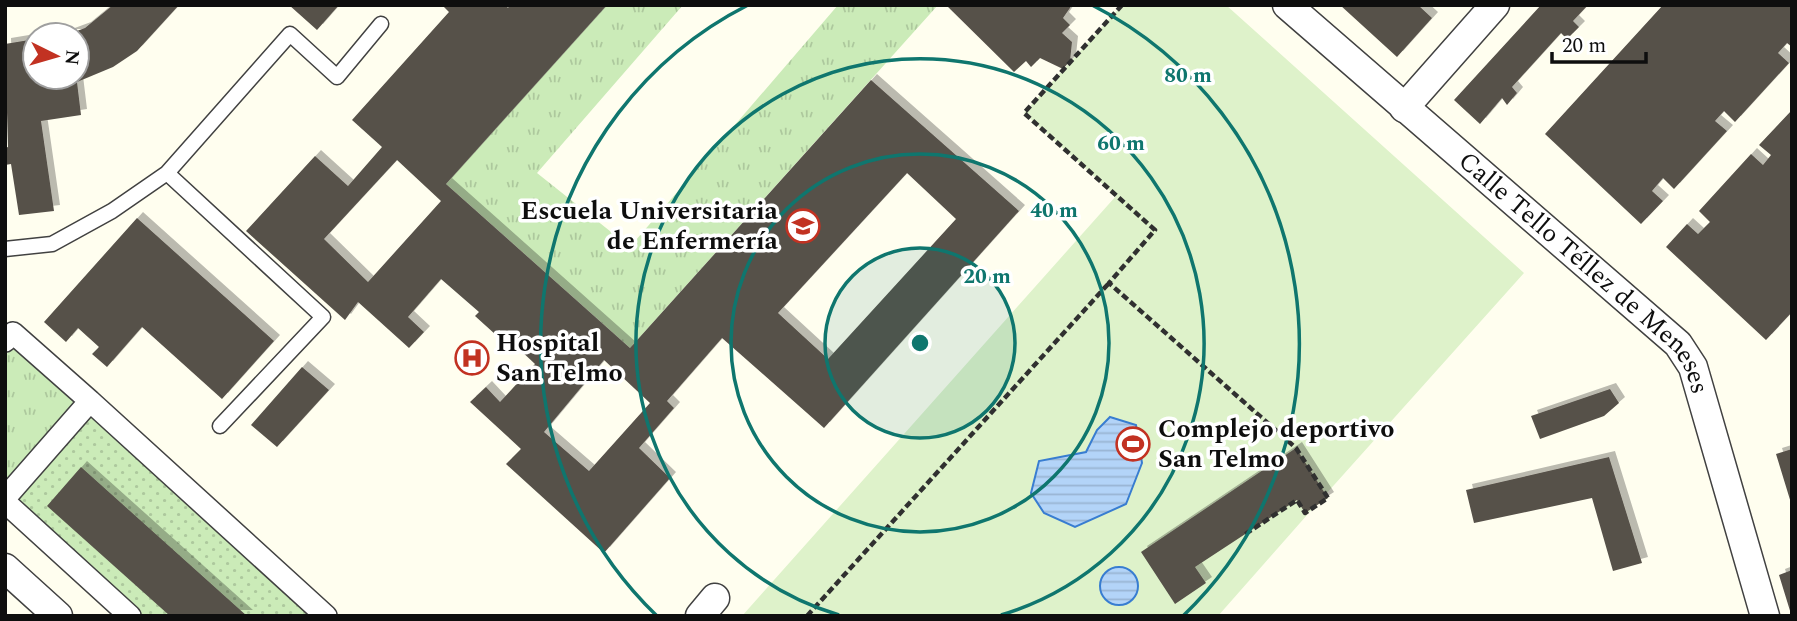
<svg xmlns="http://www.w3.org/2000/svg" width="1797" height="621" viewBox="0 0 1797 621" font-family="Spectral,serif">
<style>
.grass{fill:url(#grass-dots)}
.park{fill:url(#park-tufts)}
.pitch{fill:#def2ca}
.water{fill:url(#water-rules);stroke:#387dd1;stroke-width:2}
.building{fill:#57514a;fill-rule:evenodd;filter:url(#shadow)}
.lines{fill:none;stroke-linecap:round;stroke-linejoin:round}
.service-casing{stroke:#414141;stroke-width:17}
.pedestrian-casing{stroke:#414141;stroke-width:24}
.minor-casing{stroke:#414141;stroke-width:31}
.path{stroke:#303030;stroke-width:4.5;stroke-dasharray:7 3.5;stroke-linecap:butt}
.service{stroke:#fff;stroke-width:14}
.pedestrian{stroke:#fff;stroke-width:21}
.minor{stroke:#fff;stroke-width:28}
.ring{fill:none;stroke:#0f766e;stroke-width:3.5}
.labels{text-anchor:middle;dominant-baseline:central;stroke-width:7;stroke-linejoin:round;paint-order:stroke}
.poi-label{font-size:26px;font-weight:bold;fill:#0e0e0e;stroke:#fff;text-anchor:start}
.street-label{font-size:26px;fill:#0e0e0e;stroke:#fff}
.centre{fill:#0f766e;stroke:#fff;stroke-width:3.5}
.ring-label{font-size:21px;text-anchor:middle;font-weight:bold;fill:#0f766e;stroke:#fff;stroke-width:7;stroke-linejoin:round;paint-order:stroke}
</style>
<defs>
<pattern id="grass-dots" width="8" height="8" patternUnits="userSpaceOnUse" patternTransform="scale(1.75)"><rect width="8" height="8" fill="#cbebb8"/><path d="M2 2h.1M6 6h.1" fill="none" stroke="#adc89d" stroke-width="1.8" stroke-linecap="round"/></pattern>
<pattern id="park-tufts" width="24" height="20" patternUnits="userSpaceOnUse" patternTransform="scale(1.75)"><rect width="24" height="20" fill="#cbebb8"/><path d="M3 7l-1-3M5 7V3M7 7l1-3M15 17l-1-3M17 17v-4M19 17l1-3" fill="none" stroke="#adc89d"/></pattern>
<pattern id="water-rules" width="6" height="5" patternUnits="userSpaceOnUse" patternTransform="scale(1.75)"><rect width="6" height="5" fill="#b3d4f8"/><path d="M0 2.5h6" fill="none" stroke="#99b5d3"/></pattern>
<filter id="shadow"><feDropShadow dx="6" dy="-6" stdDeviation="0" flood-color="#0004"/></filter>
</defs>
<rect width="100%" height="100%" fill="#fffeef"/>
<path class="grass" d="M90 401 326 616H130L5 502Z"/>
<path class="park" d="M607 5H683L537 173 630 247 838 5H938L630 348 446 184Z
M14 346 79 403 5 490V356Z"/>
<path class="pitch" d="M1122 5H1226L1524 273 1326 494 1328 498 1315 506 1218 616H742L1116 196 1024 113Z"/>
<path class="water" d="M1110 417 1136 425 1142 463 1126 504 1075 527 1044 513 1031 493 1039 461 1086 452 1097 430Z
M1100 586a19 19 0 1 1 38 0a19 19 0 1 1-38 0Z"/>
<path class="building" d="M113 5H179L137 51 113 67 77 82 81 115 41 121 54 211 19 215 11 164 5 165V148L8 147 5 44 35 39V77H77V35H66L85 28Z
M289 5H339L317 30Z
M442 5H505L508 8 510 5H607L446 184 630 348 871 80 1019 211 824 428 722 338 667 401 674 408 639 448 670 478 604 553 506 464 521 449 470 402 486 387 500 402 535 364 499 330 496 335 475 316 479 312 441 279 408 317 424 332 409 348 358 302 345 320 246 231 315 156 348 186 382 147 352 120 449 12ZM397 160 441 201 368 282 324 239ZM907 173 956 219 828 359 778 313ZM604 360 650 403 589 471 544 432Z
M946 5H1072L1063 18 1070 25 1062 33 1072 42 1070 61 1063 69 1040 58 1031 67 1026 61 1014 72Z
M1340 5H1418L1432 18 1397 57Z
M1541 5H1588L1573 21 1579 27 1567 39 1561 33 1512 87 1517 93 1507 105 1502 98 1480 124 1454 100Z
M1663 5H1792V47L1787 43 1778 53 1789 63 1735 122 1724 111 1715 121 1727 131 1674 189 1663 178 1652 191 1663 201 1641 224 1545 134Z
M1792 110V312L1766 340 1666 247 1687 224 1698 234 1710 222 1699 211 1751 154 1763 165 1771 155 1759 145Z
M137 218 274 341 222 399 142 327 107 367 92 354 99 347 78 328 66 342 44 322Z
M302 367 329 390 277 447 251 425Z
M1610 389 1619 403 1604 416 1540 439 1531 416Z
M1296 448 1328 498 1305 513 1297 500 1195 567 1206 583 1175 604 1141 552Z
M1792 449V503H1791L1776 454Z
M1609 457 1642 563 1613 571 1592 498 1474 523 1466 490Z
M81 467 247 616H170L47 506Z
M1792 570V614H1791L1779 575Z"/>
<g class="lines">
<defs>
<path id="service" d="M167 173 323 317 220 426
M5 249 52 244 112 211 167 173 290 34 337 77 381 24"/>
<path id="pedestrian" d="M5 341 13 333 90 401 5 498
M90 401 326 616
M5 502 130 616"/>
<g id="minor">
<path id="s1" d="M1287 5 1678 344 1693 367 1765 616"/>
<path d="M1404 108 1495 5"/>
<path d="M5 568 58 616"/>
<path d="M700 616 715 598"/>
</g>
</defs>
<use href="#service" class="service-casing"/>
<use href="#pedestrian" class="pedestrian-casing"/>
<use href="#minor" class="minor-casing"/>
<path class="path" d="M1122 5 1024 113 1155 230 1109 283 1296 448 1328 498 1305 513 1297 500 1244 535
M807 616 1109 283"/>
<use href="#service" class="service"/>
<use href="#pedestrian" class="pedestrian"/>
<use href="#minor" class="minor"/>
</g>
<circle cx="920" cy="343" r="95" fill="#0f766e" fill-opacity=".12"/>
<g class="ring">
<circle cx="920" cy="343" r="95"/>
<circle cx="920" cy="343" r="189"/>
<path d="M839 615A284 284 0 1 1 1001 615"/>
<path d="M657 616A379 379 0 0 1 748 5M1092 5A379 379 0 0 1 1183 616"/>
</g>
<defs>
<symbol id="university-ring" viewBox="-11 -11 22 22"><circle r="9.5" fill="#fff" stroke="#c23222" stroke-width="1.5"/><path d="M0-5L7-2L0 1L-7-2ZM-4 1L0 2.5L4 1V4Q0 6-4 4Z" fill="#c23222"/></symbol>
<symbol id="hospital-ring" viewBox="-11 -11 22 22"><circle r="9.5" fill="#fff" stroke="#c23222" stroke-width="1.5"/><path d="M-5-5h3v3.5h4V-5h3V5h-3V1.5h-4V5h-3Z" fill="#c23222"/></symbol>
<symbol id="stadium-ring" viewBox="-11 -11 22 22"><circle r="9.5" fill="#fff" stroke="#c23222" stroke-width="1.5"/><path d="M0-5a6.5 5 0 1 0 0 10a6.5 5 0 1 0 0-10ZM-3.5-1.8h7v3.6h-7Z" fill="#c23222"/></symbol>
</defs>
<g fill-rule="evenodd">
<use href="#university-ring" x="784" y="207" width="38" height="38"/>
<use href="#hospital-ring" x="453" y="339" width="38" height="38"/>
<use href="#stadium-ring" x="1114" y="425" width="38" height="38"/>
</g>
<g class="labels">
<g class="poi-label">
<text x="778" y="211" text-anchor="end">Escuela Universitaria<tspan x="778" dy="30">de Enfermería</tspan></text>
<text x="496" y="343">Hospital<tspan x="496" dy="30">San Telmo</tspan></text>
<text x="1158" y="429">Complejo deportivo<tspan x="1158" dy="30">San Telmo</tspan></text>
</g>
<g class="street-label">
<text stroke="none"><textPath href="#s1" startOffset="402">Calle Tello Téllez de Meneses</textPath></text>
</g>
</g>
<circle cx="920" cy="343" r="10" class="centre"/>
<g class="ring-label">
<text x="1188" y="82">80 m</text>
<text x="1121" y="150">60 m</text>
<text x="1054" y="217">40 m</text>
<text x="987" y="283">20 m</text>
</g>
<rect width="1797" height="621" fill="none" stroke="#0e0e0e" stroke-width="14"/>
<g transform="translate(56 56) rotate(95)"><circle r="33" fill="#ffffff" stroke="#9f9f9f" stroke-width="2"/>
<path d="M0-5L12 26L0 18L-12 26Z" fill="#c23222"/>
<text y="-10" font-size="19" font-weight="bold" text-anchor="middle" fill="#0e0e0e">N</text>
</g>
<path d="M1552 52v10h94v-10" fill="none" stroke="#0e0e0e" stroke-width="3.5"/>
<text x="1562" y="52" font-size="21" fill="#0e0e0e" stroke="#ffffff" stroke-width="5" paint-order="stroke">20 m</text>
</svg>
